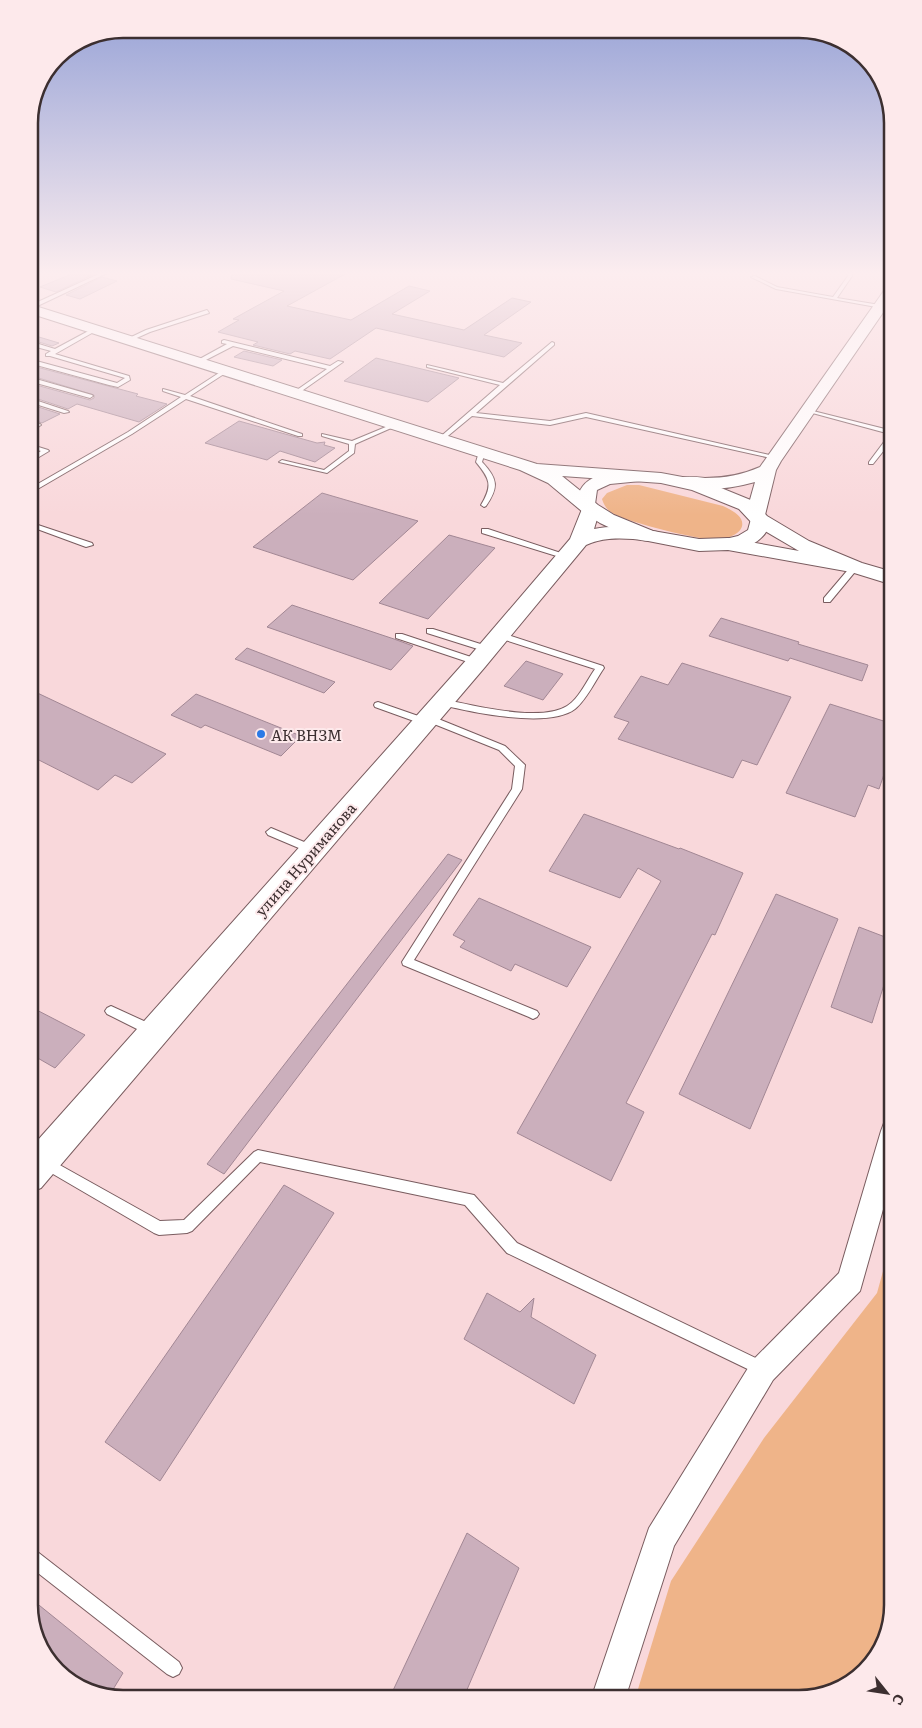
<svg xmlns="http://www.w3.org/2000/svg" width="922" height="1728" viewBox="0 0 922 1728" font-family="Literata,serif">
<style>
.green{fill:#efb489}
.building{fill:#cbafbc;stroke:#a28794}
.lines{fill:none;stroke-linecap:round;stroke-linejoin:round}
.lane-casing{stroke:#795c5f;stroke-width:2}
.street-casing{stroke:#795c5f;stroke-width:2}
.secondary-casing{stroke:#795c5f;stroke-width:2}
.primary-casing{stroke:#795c5f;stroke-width:2}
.lane{fill:#fff;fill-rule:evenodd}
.street{fill:#fff;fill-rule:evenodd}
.secondary{fill:#fff;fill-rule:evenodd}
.primary{fill:#fff;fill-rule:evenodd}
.poi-dot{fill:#2b7ae6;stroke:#fde9eb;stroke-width:2}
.labels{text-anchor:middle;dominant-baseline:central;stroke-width:4;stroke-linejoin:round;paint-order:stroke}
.poi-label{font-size:15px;fill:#3c2f30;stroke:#fde9eb;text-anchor:start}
.street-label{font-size:15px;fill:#3c2f30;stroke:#fde9eb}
.rim{fill:none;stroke:#3c2f30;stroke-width:2.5}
</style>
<rect width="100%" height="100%" fill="#f9d8db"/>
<path class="green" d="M627 485H639L723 506C729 509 738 513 741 519 748 533 725 540 715 540 696 539 631 523 614 514 608 511 604 506 602 499L607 493Z
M893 1235V1606L878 1657 836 1692 800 1699H635L671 1581 764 1438 877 1293Z"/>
<path class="building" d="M74 273 92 275 56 292 40 287Z
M232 273H347L287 306 351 320 409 286 430 291 392 314 464 330 512 298 531 302 484 335 522 343 504 357 376 328 330 359 295 351 290 354 253 345 258 342 218 332 239 320 233 319 284 291 231 279Z
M102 277 117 281 80 299 66 295Z
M29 334 59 343 52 346 29 339Z
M244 351 282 360 273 366 234 357Z
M376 358 459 378 428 402 344 381Z
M29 365 138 394 136 396 167 404 139 422 77 404 68 409 29 396V383L90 400 94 398V395L29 375Z
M29 404 60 414 42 423 29 418Z
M239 421 317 443 325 442 324 445 335 448 315 462 280 451 267 460 205 443Z
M322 493 418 521 353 580 253 547Z
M449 535 495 548 428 619 379 603Z
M292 605 394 639 413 646 391 670 267 627Z
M721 618 799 642 798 644 868 665 862 681 790 658 788 661 709 636Z
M247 648 335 682 324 693 235 659Z
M526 661 563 674 543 700 504 686Z
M682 663 791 697 757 765 742 760 733 778 618 739 629 722 614 717 641 676 668 685Z
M29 689 166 754 132 783 115 775 98 790 29 755Z
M196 694 301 736 281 756 205 725 201 728 171 715Z
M830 704 893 724 885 744 893 748 879 789 868 785 855 817 786 793Z
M584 814 679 849 680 848 743 873 715 935 712 934 626 1103 644 1112 611 1181 517 1133 661 881 638 868 620 898 549 871Z
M448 854 462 860 224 1174 207 1164Z
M776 894 838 919 750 1129 679 1094Z
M479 898 591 947 567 987 515 964 511 971 460 947 465 941 453 935Z
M859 927 893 940V956L872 1023 831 1007Z
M29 1006 85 1035 55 1068 29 1053Z
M284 1185 334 1213 160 1481 105 1442Z
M487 1293 520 1312 534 1298 531 1317 596 1355 574 1404 464 1339Z
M467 1533 519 1568 463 1699H389Z
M29 1597 123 1673 109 1696 70 1683 36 1642Z"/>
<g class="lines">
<defs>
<path id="lane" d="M101 273H107L29 310V306Z
M847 273H851L852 276 837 298 880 305 882 308 776 289 751 277 755 276 777 287 833 297 848 276Z
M207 310 209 313 150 332 130 341 125 340 146 330Z
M94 328 99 329 55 354 129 376 130 380 118 387 109 385 29 363V359L117 383 125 378 50 356H46V354L51 351 29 345V341L55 349Z
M224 340 330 366 338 361 343 362 296 395 294 394V392L327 369 233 346 200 363H196V361L227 344 222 343V341Z
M552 342 554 343V345L476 413 550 421 586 413 778 457 775 459 586 417 550 425 472 416 443 440H439V438L500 385 427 367V365L503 383Z
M225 369 228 371 227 372 190 396 302 434V436H298L186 399 132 434 29 494V489L128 432 181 397 163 391V389L185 395Z
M29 377 92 395 93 396 90 398 29 381Z
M29 398 68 411 69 412 64 413 29 402Z
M805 409 893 431V439L873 464H869V462L890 434 805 411Z
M29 420 40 424 41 425 38 427 29 424Z
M393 424 398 425 355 444 354 453 327 473 279 462 282 460 324 470 349 451V444L322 436V434L352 441Z
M29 444 48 450 49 451 29 463V458L41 451 29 448Z
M482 450 485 452 482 462C498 479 499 487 486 506L484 507 481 505C493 485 490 479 476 462L479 452Z
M29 522 92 543 93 545 86 547 29 526Z
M482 529H488L570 556 563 558 482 533Z
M852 565H855L859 567 830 602H824V598Z
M427 629H433L490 647 491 649 487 651H484L427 633Z
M496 633H502L603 666 604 668C595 681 587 699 575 709 549 729 469 712 439 704L438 702 439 700 442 699C473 705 540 723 567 706 579 699 587 680 595 669L496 637Z
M396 634H402L480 660 481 662 480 664H474L396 638Z
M378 702 424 718 425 716H431L505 746 525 765 522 789 414 960 537 1011 539 1014 537 1017 533 1019 529 1017 403 965 402 962 512 789 515 766 499 750 429 722 425 725 375 707 374 705 375 703Z
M271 828 316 847 318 850 313 854 268 835 266 832Z
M111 1006 157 1027 159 1031 157 1035 153 1036 149 1035 107 1014 105 1011 107 1008Z
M258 1150 474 1195 517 1243 768 1364 770 1369 768 1374 763 1376 758 1374 507 1253 465 1205 260 1162 192 1231 187 1233 159 1235 154 1233 41 1167 39 1163 41 1159 45 1157 49 1159 160 1221 184 1220 254 1152Z
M29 1548 35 1550 179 1662 182 1668 179 1674 173 1677 167 1674 29 1566Z"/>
<path id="street" d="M893 1120V1174L860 1291 773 1380 674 1546 625 1699H591L649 1528 753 1360 839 1273 881 1131 884 1123Z"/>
<path id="secondary" d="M893 284V298L781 461 776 470 765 515 770 520C768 542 741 553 721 548L718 544 721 540 738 536 748 530 751 519 746 514 755 482C730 489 702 492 678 486L675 482 678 478C687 476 696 477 705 478 725 478 742 475 760 467L888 285Z
M635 472 641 473 644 477 641 481 610 484 597 490 595 504 600 509 594 529C614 525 636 527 657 532L660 536 657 540C649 542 642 540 633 539 616 538 602 538 586 545L485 667 41 1188 29 1193V1150L469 657 570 539 582 509 577 504C578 473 610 472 635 472Z"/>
<path id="primary" d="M29 304 537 464 661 473 704 481 753 501 767 516 809 541 862 563 893 572V585L851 572 728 550 699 551 643 540 621 533 600 523 584 513 548 483 520 470 29 313ZM562 476 661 483 692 490 739 509 753 524 799 551 728 538 699 539 653 531 614 515 598 505Z"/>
</defs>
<use href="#lane" class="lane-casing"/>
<use href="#street" class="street-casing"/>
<use href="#secondary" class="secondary-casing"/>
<use href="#primary" class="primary-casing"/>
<use href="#lane" class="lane"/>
<use href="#street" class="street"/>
<use href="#secondary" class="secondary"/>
<use href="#primary" class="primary"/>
</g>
<linearGradient id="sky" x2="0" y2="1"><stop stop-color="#95a1d6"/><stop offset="0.53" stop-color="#fcedef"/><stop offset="1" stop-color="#fcedef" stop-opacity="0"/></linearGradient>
<rect width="922" height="515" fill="url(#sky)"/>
<circle class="poi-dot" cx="261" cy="734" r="5"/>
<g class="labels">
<g class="poi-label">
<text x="271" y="734">АК ВНЗМ</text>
</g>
<g class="street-label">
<text transform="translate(305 859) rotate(-49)">улица Нуриманова</text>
</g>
</g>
<path d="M0 0H922V1728H0ZM123 38H799A85 85 0 0 1 884 123V1605A85 85 0 0 1 799 1690H123A85 85 0 0 1 38 1605V123A85 85 0 0 1 123 38Z" fill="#fde9eb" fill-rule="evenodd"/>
<path class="rim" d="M123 38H799A85 85 0 0 1 884 123V1605A85 85 0 0 1 799 1690H123A85 85 0 0 1 38 1605V123A85 85 0 0 1 123 38Z"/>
<g transform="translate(887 1693) rotate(120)" stroke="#fde9eb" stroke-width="4" paint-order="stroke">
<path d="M0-4L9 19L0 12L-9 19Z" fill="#3c2f30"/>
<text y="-8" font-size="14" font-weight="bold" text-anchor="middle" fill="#3c2f30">С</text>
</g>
</svg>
